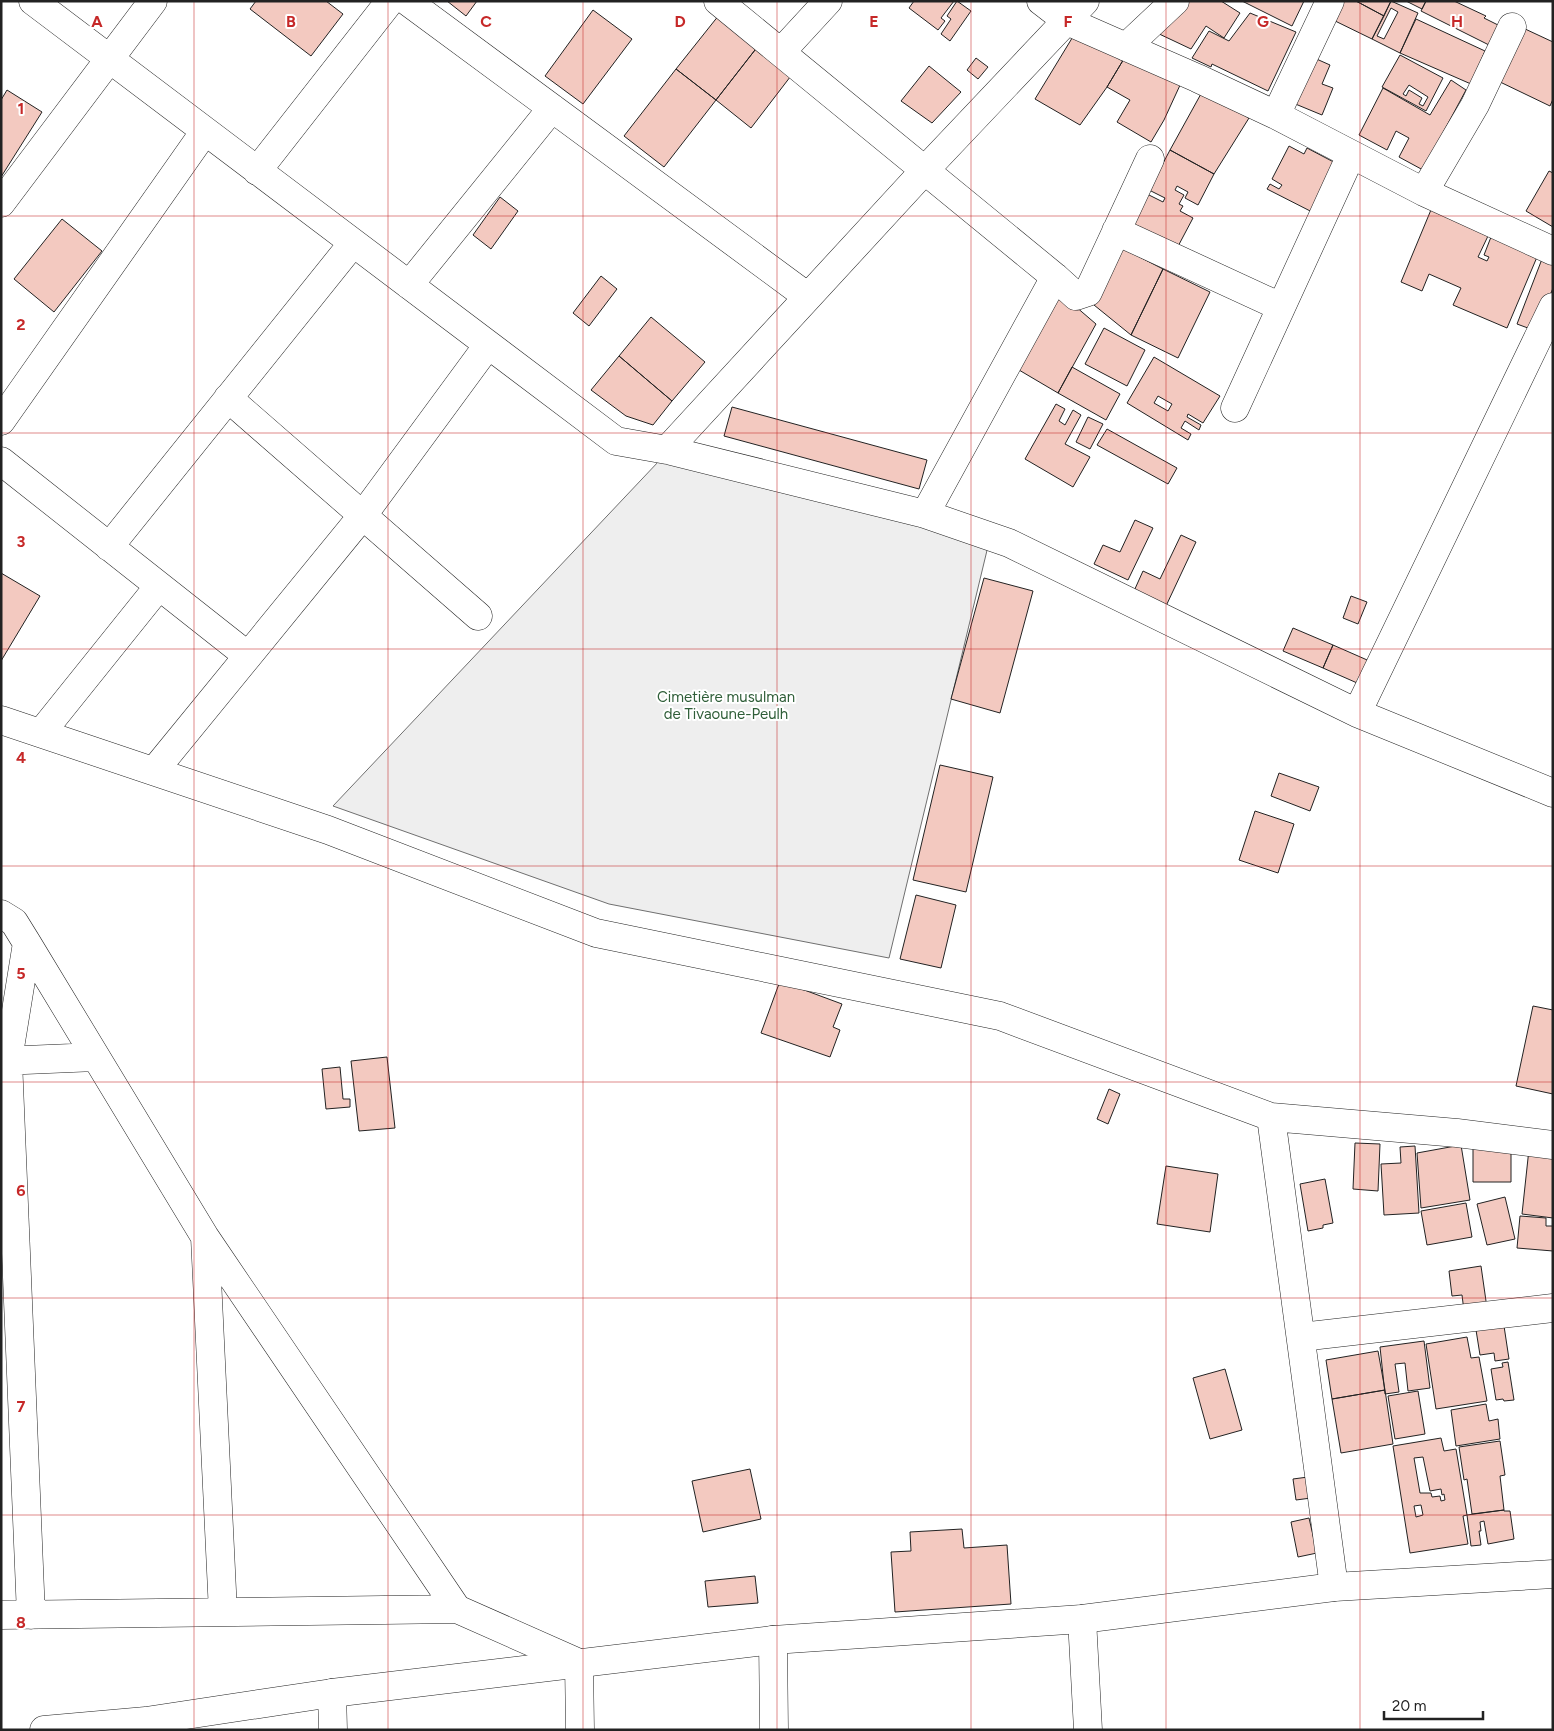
<svg xmlns="http://www.w3.org/2000/svg" width="1554" height="1731" viewBox="0 0 1554 1731" font-family="Figtree,sans-serif">
<style>
.green{fill:#eee;stroke:#6f6f6f}
.building{fill:#f3c9c0;stroke:#222;fill-rule:evenodd}
.lines{fill:none;stroke-linecap:round;stroke-linejoin:round}
.street-casing{stroke:#222;stroke-width:29}
.secondary-casing{stroke:#222;stroke-width:29}
.street{stroke:#fff;stroke-width:28}
.secondary{stroke:#fff;stroke-width:28}
.grid{fill:none;stroke:#c62828;stroke-width:1;stroke-opacity:0.55}
.labels{text-anchor:middle;dominant-baseline:central;stroke-width:4;stroke-linejoin:round;paint-order:stroke}
.park-label{font-size:15px;fill:#2f5e38;stroke:#fff}
.grid-label{font-size:16px;text-anchor:middle;font-weight:bold;fill:#c62828;stroke:#fff;stroke-width:4;stroke-linejoin:round;paint-order:stroke}
</style>
<rect width="100%" height="100%" fill="#fff"/>
<path class="green" d="M659 461 989 542 889 958 609 904 333 806Z"/>
<path class="building" d="M256 1H326L343 14 311 56 250 9Z
M447 1H477L466 16Z
M914 1H954L941 18 945 21 938 30 909 8Z
M957 1 971 11 950 41 941 34 951 19 947 16Z
M1189 1H1221L1240 13 1224 38 1206 26 1191 49 1155 32Z
M1242 1H1304L1292 26Z
M1338 1H1356L1384 16 1372 39 1329 18Z
M1356 1H1391L1384 16Z
M1391 1 1418 13 1400 53 1372 39ZM1391 8 1398 12 1384 39 1377 36Z
M1406 1H1426L1422 9Z
M1426 1H1454L1486 16 1484 18 1498 25 1489 45 1421 11Z
M593 10 632 39 583 104 545 76Z
M723 10 762 41 716 100 676 69Z
M1250 13 1296 32 1268 91 1212 64 1211 67 1192 58 1209 31 1229 41Z
M1416 19 1485 51 1471 84 1400 53Z
M1523 28 1553 42V99L1550 106 1498 81Z
M1077 30 1125 57 1107 87 1080 125 1035 99Z
M762 41 797 68 751 128 716 100Z
M1400 55 1443 78 1426 111 1382 87ZM1409 85 1428 97 1423 106 1419 104 1422 98 1409 90 1406 96 1403 94Z
M1125 57 1181 83 1164 120 1151 142 1117 122 1130 100 1107 87Z
M1312 57 1330 65 1322 84 1333 88 1322 115 1293 103Z
M976 58 988 67 978 79 967 70Z
M929 66 961 92 932 123 901 101Z
M676 69 716 100 664 167 624 136Z
M1451 80 1466 90 1423 170 1399 157 1409 138 1396 131 1387 150 1359 135 1383 88 1430 115Z
M7 90 42 112 1 177V100Z
M1202 92 1249 118 1214 174 1170 150Z
M1289 146 1304 154 1307 148 1345 168 1320 216 1267 189 1270 184 1279 189 1282 185 1272 179Z
M1170 150 1214 174 1198 205 1185 198 1188 192 1177 186 1175 190 1184 195 1179 204 1183 206 1180 211 1193 218 1175 252 1129 227 1147 194 1163 202 1165 198 1149 190Z
M1549 171 1553 173V227L1526 211Z
M500 197 518 211 491 249 473 235Z
M1433 205 1540 250 1507 328 1453 305 1461 288 1429 274 1422 291 1401 282ZM1488 236 1491 237 1484 255 1489 257 1487 261 1478 257Z
M62 219 102 251 54 312 14 279Z
M1120 247 1163 269 1131 335 1094 305Z
M1542 259 1553 263V288L1536 331 1517 324Z
M1163 269 1210 292 1178 358 1131 335Z
M601 276 617 289 589 326 573 313Z
M1061 294 1096 324 1058 393 1019 370Z
M651 317 705 362 672 401 619 356Z
M1104 328 1145 350 1127 386 1085 364Z
M619 356 672 401 653 425 626 416 591 390Z
M1154 357 1220 396 1203 423 1188 414 1187 417 1201 425 1199 430 1185 421 1181 428 1191 434 1188 440 1127 403ZM1158 396 1172 404 1168 411 1154 403Z
M1072 367 1120 394 1106 420 1058 393Z
M1056 404 1065 409 1059 421 1065 425 1073 410 1081 415 1065 444 1090 457 1073 487 1025 459Z
M732 407 927 460 919 489 724 436Z
M1088 417 1103 424 1090 449 1076 442Z
M1107 429 1177 468 1168 484 1097 445Z
M1135 520 1153 528 1128 580 1094 564 1103 545 1120 552Z
M1181 535 1196 542 1166 606 1134 591 1143 571 1160 579Z
M1 573 40 596 1 661Z
M984 578 1033 591 1000 713 951 699Z
M1351 596 1367 602 1358 624 1343 618Z
M1293 628 1333 645 1323 668 1283 651Z
M1333 645 1374 663 1364 686 1323 668Z
M940 765 993 777 966 892 913 880Z
M1279 773 1319 787 1310 811 1271 796Z
M1255 811 1294 824 1278 873 1239 860Z
M916 895 956 905 941 968 900 959Z
M780 981 842 1004 833 1027 840 1030 830 1057 761 1033Z
M1533 1006 1553 1010V1094L1516 1086Z
M387 1057 395 1128 359 1131 351 1061Z
M340 1067 343 1099H350V1107L326 1109 322 1069Z
M1109 1089 1120 1094 1108 1124 1097 1119Z
M1355 1143 1380 1144 1378 1191 1353 1189Z
M1461 1145 1470 1200 1421 1208 1417 1153Z
M1415 1146 1419 1213 1384 1215 1381 1164 1401 1163 1400 1147Z
M1473 1149H1511V1182H1473Z
M1529 1149 1553 1151V1218L1522 1214Z
M1166 1166 1218 1174 1210 1232 1157 1224Z
M1325 1179 1333 1223 1323 1225V1228L1308 1231 1300 1184Z
M1505 1197 1515 1239 1487 1245 1477 1204Z
M1466 1203 1472 1237 1427 1245 1421 1211Z
M1520 1216 1546 1218V1226H1553V1251L1517 1248Z
M1481 1266 1487 1308 1464 1311 1462 1295 1452 1296 1449 1271Z
M1504 1326 1509 1359 1495 1361 1494 1353 1480 1355 1476 1330Z
M1467 1337 1471 1358 1479 1357 1487 1401 1436 1409 1426 1344Z
M1424 1341 1430 1388 1408 1391 1405 1363 1395 1364 1399 1392 1385 1394 1380 1347Z
M1378 1351 1385 1390 1332 1399 1326 1360Z
M1508 1362 1514 1400 1504 1401 1503 1399 1496 1400 1491 1369 1503 1367 1502 1363Z
M1225 1369 1242 1430 1210 1439 1193 1378Z
M1385 1390 1393 1444 1341 1453 1332 1399Z
M1418 1391 1425 1434 1395 1439 1388 1396Z
M1486 1404 1489 1421 1498 1419 1500 1439 1456 1446 1451 1410Z
M1441 1438 1444 1451 1456 1449 1467 1515 1463 1516 1468 1544 1410 1553 1393 1446ZM1423 1457 1430 1491 1441 1489 1442 1495 1444 1494 1445 1500 1441 1501 1440 1496 1432 1497 1431 1493H1420L1414 1458ZM1421 1505 1423 1515 1416 1517 1414 1506Z
M1500 1441 1505 1475 1500 1476 1504 1510 1472 1514 1467 1479 1464 1480 1459 1447Z
M750 1469 761 1519 703 1532 692 1481Z
M1308 1477 1311 1498 1296 1500 1293 1479Z
M1504 1510V1511H1510L1514 1539 1488 1544 1484 1521 1480 1522 1481 1531H1479L1481 1545 1471 1546 1467 1515Z
M1309 1518 1317 1553 1298 1557 1291 1522Z
M962 1529 964 1548 1007 1545 1011 1604 895 1612 891 1552 911 1551 910 1532Z
M755 1576 758 1603 708 1607 705 1581Z"/>
<g class="lines">
<defs>
<path id="street" d="M33 1 616 441 667 450 925 514 1009 543 1357 713 1553 793
M407 1 808 297
M718 1 1055 277 1076 296 1088 292 1150 159
M1041 1 1067 21 1197 78 1276 115 1424 192 1553 251
M1126 47 1175 1
M781 52 828 1
M1276 115 1330 1
M257 171 390 1
M1424 192 1475 105 1512 27
M1 203 153 1
M1116 231 1281 307
M409 285 552 108
M228 398 478 616
M1235 408 1351 155
M1 421 205 131
M667 450 925 170 1085 1
M1 461 248 656
M925 514 1055 277
M109 547 353 243
M1357 713 1553 307
M1 720 328 830 596 933 1000 1016 1271 1117 1457 1133 1553 1145
M41 733 159 586
M154 771 363 515 488 345
M1 914 14 922 27 943 205 1237 457 1609
M27 943 8 1060 31 1615
M1 1061 96 1057
M1271 1117 1334 1587
M205 1237 223 1612
M1301 1337 1553 1308
M1 1615 457 1609 579 1663 580 1730
M1082 1619 1088 1730
M773 1640 774 1730
M332 1693 333 1730"/>
<path id="secondary" d="M44 1730 146 1721 332 1693 773 1640 1082 1619 1334 1587 1553 1574"/>
</defs>
<use href="#street" class="street-casing"/>
<use href="#secondary" class="secondary-casing"/>
<use href="#street" class="street"/>
<use href="#secondary" class="secondary"/>
</g>
<path class="grid" d="M194 1V1730M388 1V1730M583 1V1730M777 1V1730M971 1V1730M1166 1V1730M1360 1V1730M1 216H1553M1 433H1553M1 649H1553M1 866H1553M1 1082H1553M1 1298H1553M1 1515H1553"/>
<g class="labels">
<g class="park-label">
<text x="726" y="697">Cimetière musulman<tspan x="726" dy="17">de Tivaoune-Peulh</tspan></text>
</g>
</g>
<g class="grid-label">
<text x="97" y="27">A</text>
<text x="291" y="27">B</text>
<text x="486" y="27">C</text>
<text x="680" y="27">D</text>
<text x="874" y="27">E</text>
<text x="1068" y="27">F</text>
<text x="1263" y="27">G</text>
<text x="1457" y="27">H</text>
<text x="21" y="114">1</text>
<text x="21" y="330">2</text>
<text x="21" y="547">3</text>
<text x="21" y="763">4</text>
<text x="21" y="979">5</text>
<text x="21" y="1196">6</text>
<text x="21" y="1412">7</text>
<text x="21" y="1628">8</text>
</g>
<rect width="1554" height="1731" fill="none" stroke="#222222" stroke-width="5"/>
<path d="M1384 1711v8h99v-8" fill="none" stroke="#222222" stroke-width="2.5"/>
<text x="1392" y="1711" font-size="15" fill="#222222" stroke="#ffffff" stroke-width="4" paint-order="stroke">20 m</text>
</svg>
